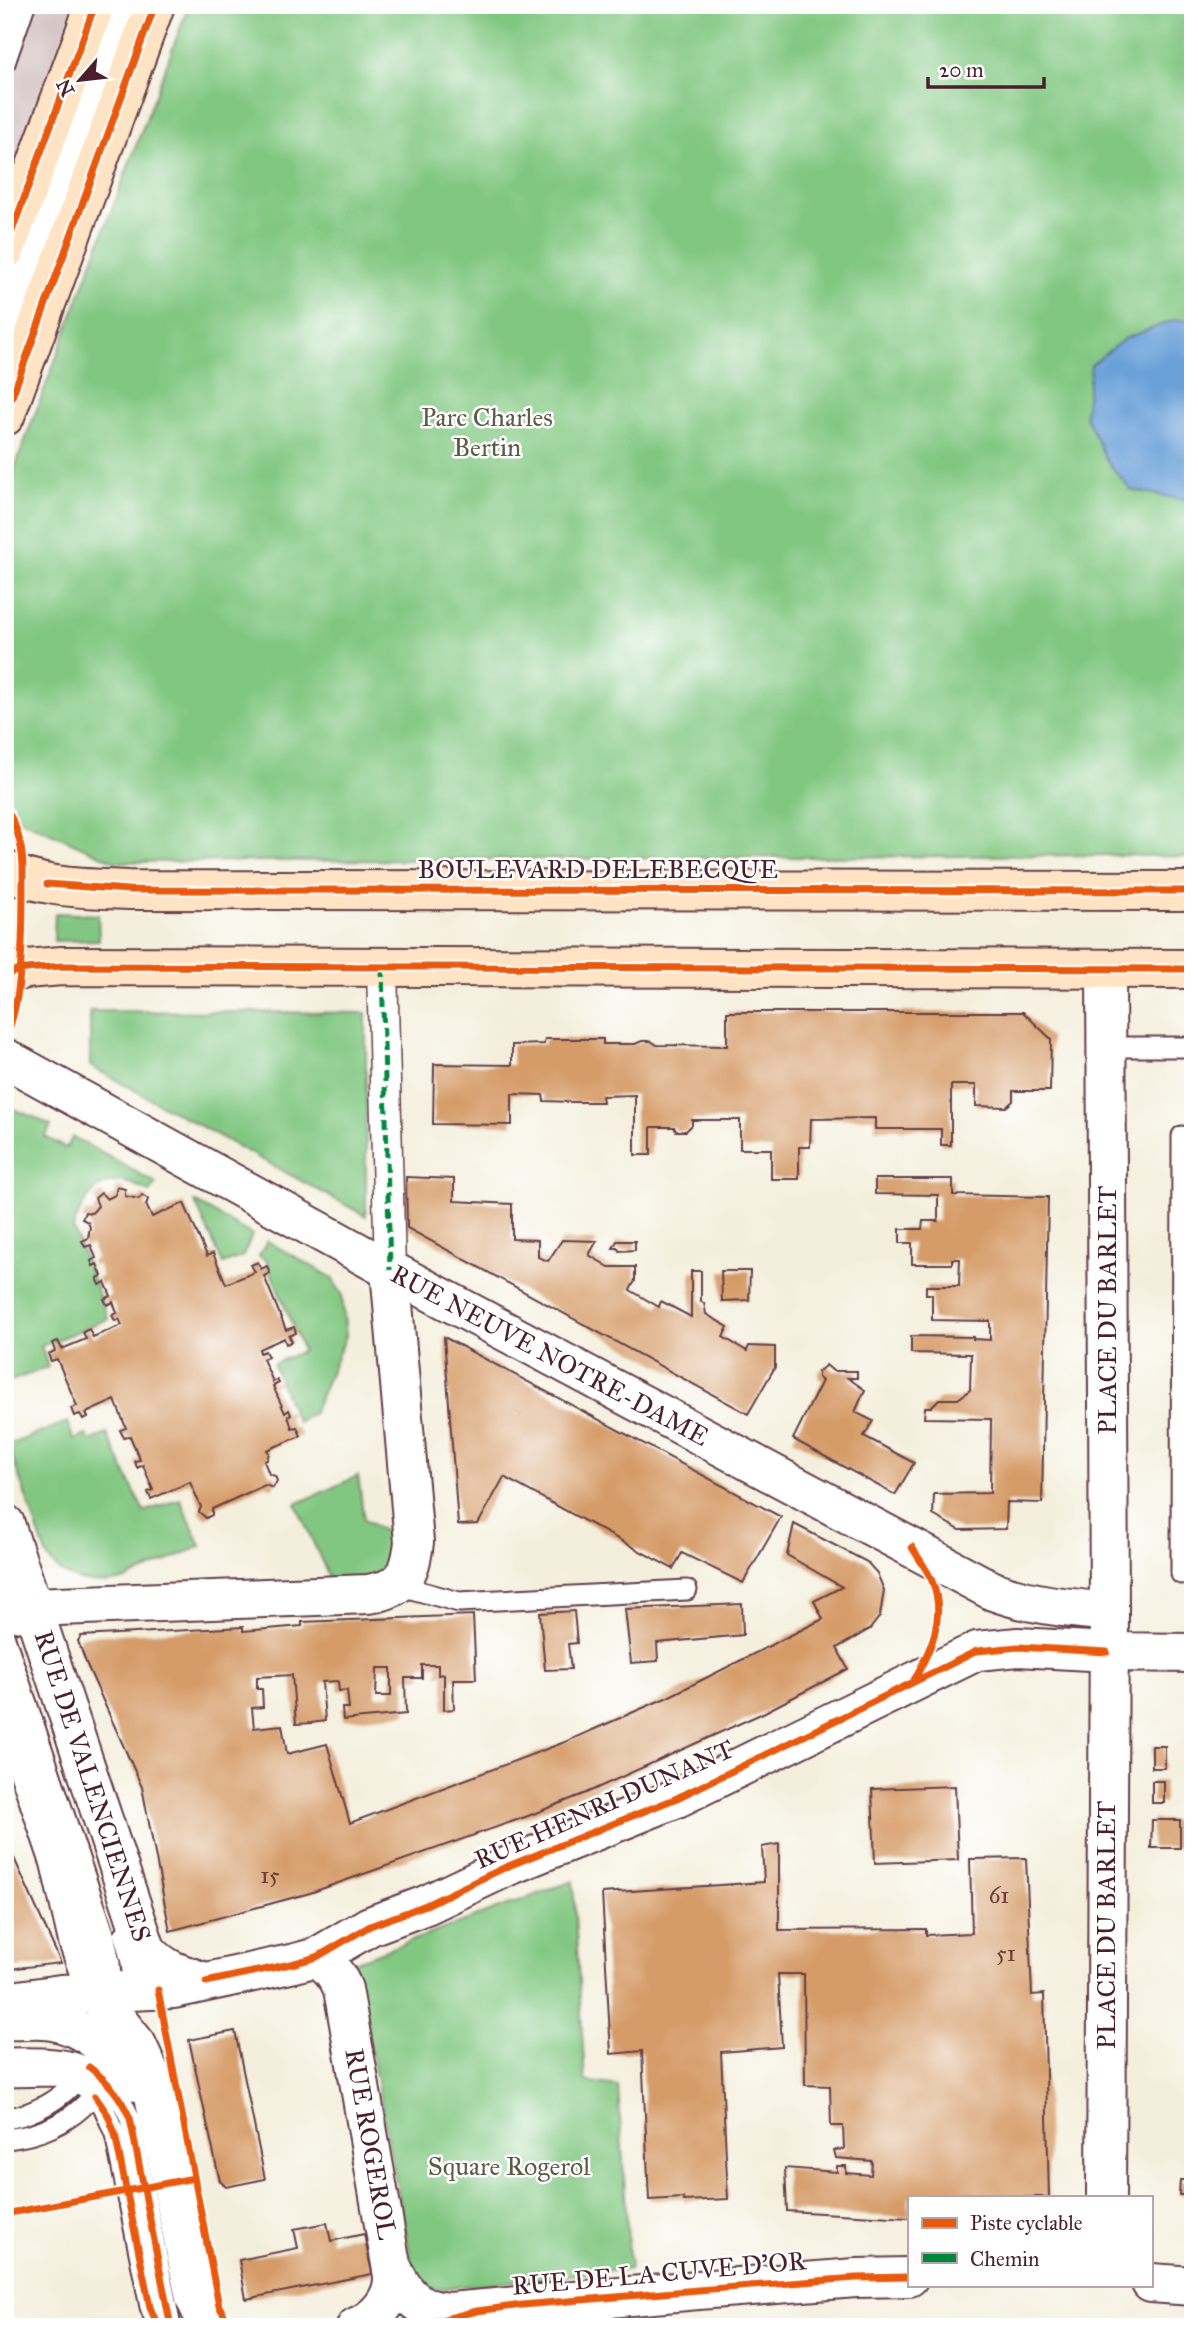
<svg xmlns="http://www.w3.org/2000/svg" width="1198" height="2332" viewBox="0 0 1198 2332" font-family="'IM FELL Great Primer',serif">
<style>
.industrial{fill:#d1bfbf}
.green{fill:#81c781;stroke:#667356;stroke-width:2}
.water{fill:#6ba1d9;stroke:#5a6082;stroke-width:2}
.building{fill:#d59b67;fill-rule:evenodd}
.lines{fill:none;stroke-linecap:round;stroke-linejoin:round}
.service-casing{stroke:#643e46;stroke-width:23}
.pedestrian-casing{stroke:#643e46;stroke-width:33}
.minor-casing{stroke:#643e46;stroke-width:42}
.tertiary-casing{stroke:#643e46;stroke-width:42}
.secondary-casing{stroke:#643e46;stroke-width:42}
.service{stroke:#fff;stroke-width:19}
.pedestrian{stroke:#fff;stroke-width:30}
.minor{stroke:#fff;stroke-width:38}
.tertiary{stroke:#fff;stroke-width:38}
.secondary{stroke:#fee4c5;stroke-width:38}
.quiet{stroke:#00873e;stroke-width:5;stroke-dasharray:10 5;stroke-linecap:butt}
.cycleway-casing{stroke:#fff;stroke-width:11}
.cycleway{stroke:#e8590c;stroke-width:7}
.labels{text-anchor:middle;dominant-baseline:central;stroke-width:5;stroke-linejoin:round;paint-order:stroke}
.number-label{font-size:23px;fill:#6d3e3a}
.park-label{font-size:26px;fill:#5d5a49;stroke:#fff}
.street-label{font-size:26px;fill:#4a1f2b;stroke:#fff}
</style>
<rect width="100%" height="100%" fill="#fff"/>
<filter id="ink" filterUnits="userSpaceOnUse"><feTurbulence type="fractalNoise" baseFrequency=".0143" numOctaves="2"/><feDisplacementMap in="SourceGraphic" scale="14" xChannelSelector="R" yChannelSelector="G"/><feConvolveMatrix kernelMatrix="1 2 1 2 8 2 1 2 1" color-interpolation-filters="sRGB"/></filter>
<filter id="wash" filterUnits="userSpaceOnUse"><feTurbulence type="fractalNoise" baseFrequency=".00686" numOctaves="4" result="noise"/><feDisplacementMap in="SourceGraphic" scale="28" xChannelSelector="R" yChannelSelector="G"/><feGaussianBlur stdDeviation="1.57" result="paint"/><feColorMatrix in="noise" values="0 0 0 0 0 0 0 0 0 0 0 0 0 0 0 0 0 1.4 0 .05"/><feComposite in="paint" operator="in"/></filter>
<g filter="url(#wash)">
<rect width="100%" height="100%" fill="#f4efdd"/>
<path class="industrial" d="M5 5H74L5 193Z"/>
<path class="green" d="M189 5H1193V857L1115 855 116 862 17 818 5 799V494Z
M55 913 98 915 99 940 54 941Z
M90 1011 366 1013V1216L90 1066Z
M5 1106 34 1117 51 1126 45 1137 66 1148 73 1137 156 1183 150 1192C143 1189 136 1185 129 1183 97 1175 82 1202 73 1228L108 1319 41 1346 48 1367 5 1383Z
M195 1202 252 1235 243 1256 223 1264Z
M267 1241 331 1277 342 1294 346 1336 313 1413 297 1422 273 1364 303 1351 266 1260 259 1256Z
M67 1422 74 1440 86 1435 90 1441 107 1434 144 1512 180 1499 201 1546 127 1579C98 1587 61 1583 46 1554L8 1445Z
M358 1476 364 1520 397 1538 388 1576 333 1586 296 1504Z
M573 1881 585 2081 618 2086 630 2269 417 2291 354 1962Z"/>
<path class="water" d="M1193 319V501L1131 490 1107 461 1085 415 1091 365 1124 339 1174 320Z"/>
<g id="blocks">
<path class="building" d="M727 1012H1023L1051 1039 1050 1091H1013V1101L1006 1107 976 1106V1085H951V1145H941V1129H875V1118L811 1119 810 1147H799V1179H771V1149H740V1120H692V1125L686 1131H676L674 1127H651V1155H635V1095L602 1096 603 1102H573L544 1101 543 1095 512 1094V1125L433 1124 434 1064 512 1065V1045L544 1044 545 1039H603V1044H635L642 1041H651L657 1045 727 1046Z
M406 1177 454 1179V1201L512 1204V1239L538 1240V1257L548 1261 562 1240 597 1241 589 1255 609 1267H635V1281L630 1290 659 1307 661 1301 691 1317V1271H701V1302L704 1303 706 1314 728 1327 723 1337 747 1351 749 1346 775 1347V1367L748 1414 407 1228Z
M875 1179H953V1195L1048 1197 1042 1503 1007 1502 1006 1529 960 1530 933 1515 934 1494 990 1493 991 1419 924 1418 925 1407H931L939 1399H958L970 1390 971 1354 911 1353V1336L973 1337V1339L990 1340V1321L932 1320V1294H926V1286H959L960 1259H952V1264H912V1243H900V1229H922L923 1221H938V1195L875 1194Z
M117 1187 125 1189V1196L139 1199 142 1195 148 1199 146 1205 152 1217 184 1203 207 1256 213 1253 226 1284 255 1272 251 1265 258 1262 261 1269 267 1266 270 1273 264 1276 286 1330 294 1327 296 1333 289 1336 292 1342 286 1344 284 1338 259 1349 260 1353 265 1351 268 1357 263 1359 273 1382 277 1380 279 1383 273 1386 285 1413 289 1410 291 1415 288 1416 292 1428 297 1427 301 1436 267 1450 269 1453 267 1460 264 1461 269 1474 275 1476 277 1481 273 1488 265 1485 212 1509V1515L206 1518 199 1512 201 1507 190 1482 151 1499 148 1492 153 1490 143 1465 137 1468 135 1461 140 1460 130 1436 124 1438 120 1430 126 1428 115 1400 86 1413 88 1417 83 1419 80 1414 74 1416 71 1408 77 1406 57 1359 51 1361 48 1354 55 1351 52 1343 58 1341 62 1349 86 1339 83 1332 89 1329 93 1337 122 1325 119 1319 115 1321 112 1315 117 1313 113 1302 107 1305 104 1299 111 1296 105 1282 100 1285 97 1278 102 1276 97 1264 93 1266 91 1261 96 1258 91 1245 85 1247 82 1241 88 1238 90 1227 88 1222 82 1219 85 1212 92 1213 98 1206 95 1198 101 1193 107 1199 115 1195Z
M617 1241H635V1250L619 1251 618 1248H613Z
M721 1271H750L749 1300 722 1301Z
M444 1337 781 1517 743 1583 682 1553 673 1569 504 1477 478 1524 458 1525Z
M826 1365 833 1371H857V1378H848L865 1390 855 1412 873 1421 864 1436 914 1463 895 1495 793 1439 822 1381 818 1377V1372Z
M794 1524 867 1562 877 1573 884 1590 880 1616 870 1629 837 1648 848 1669 763 1713 586 1793 528 1816 310 1893 170 1931 142 1787 87 1665 78 1641 81 1636 243 1627V1631L302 1626V1622L473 1615 476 1679H453L454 1709 444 1710V1674L438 1675V1665H422V1678H405L406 1714 343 1720 342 1708H349L347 1690 339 1691 338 1681 322 1682 325 1721 311 1723 296 1724 292 1675 257 1677V1689H262L263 1707 252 1708 254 1728 282 1725 287 1754 327 1744 350 1823 565 1742 668 1697 823 1619 814 1601 842 1587 787 1555ZM377 1668H391V1696H376Z
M742 1604 743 1635 657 1643 658 1661 631 1663 625 1609Z
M574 1611 577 1643 568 1644 571 1669 545 1670 540 1613Z
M1152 1746H1165V1768H1152Z
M1152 1781H1164V1803H1152Z
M955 1786 958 1860 875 1863 872 1789Z
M1152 1820H1180V1848H1151Z
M5 1836 14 1858 61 1963 8 1969 9 1974H5Z
M779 1844V1930L926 1929V1935L972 1933 970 1859 1026 1858 1032 1995 1044 1994 1049 2197H909V2218L787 2211 785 2168 837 2172V2166H846V2173L871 2175 872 2161 836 2158 834 2150 844 2149 843 2126H831L830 2086 805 2085 804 1974H778L782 2047 721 2052 728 2199 684 2201 683 2198 649 2200 642 2051 611 2054 602 1893 764 1882 762 1847Z
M235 2031 265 2179 226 2187 220 2181 218 2173 189 2040Z
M1180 2180H1193V2195H1179Z
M327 2223 331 2241 364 2234 372 2274 246 2299 239 2260 298 2248 294 2229Z"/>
</g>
</g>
<g filter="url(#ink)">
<use href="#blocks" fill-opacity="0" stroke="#643e46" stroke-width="2"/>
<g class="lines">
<defs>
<path id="service" d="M5 63 25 5
M5 310 116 5
M5 357 134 5
M1107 1047H1193
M1181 1574 1182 1136
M397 1585 459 1602 687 1590
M5 1586 17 1622
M5 1638 104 1933 110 1963 112 1999
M124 1935 131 1962 134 1995
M5 2058C65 2057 103 2056 130 2118L171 2327
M5 2077 55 2076 72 2079 89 2090 103 2106 115 2134 150 2307 154 2317 162 2327
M5 2119C51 2112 86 2080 104 2038
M5 2139C62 2134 96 2103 121 2055"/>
<path id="pedestrian" d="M382 967 390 1270"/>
<path id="minor" d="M5 1058 390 1270 993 1591C1031 1605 1069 1608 1109 1612
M33 1607 368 1594C403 1589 410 1575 414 1542L390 1270
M317 1957 370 1926 426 1905 506 1867 677 1798 977 1651 1018 1647 1107 1652 1193 1653
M1106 2197 1109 1612 1106 969"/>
<path id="tertiary" d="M5 1524 146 1949C161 1969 182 1975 206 1982
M5 1700 60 1862 78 1941 90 1975 104 2004 137 2045 149 2071 195 2298 205 2319 212 2327
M5 2002 61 1994 174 1989 295 1963 317 1957C329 1966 337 1974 343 1989L393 2276C394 2299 376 2319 356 2327
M5 2020C18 2021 31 2019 44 2020 81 2022 116 2053 137 2082
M392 2267C404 2295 419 2311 450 2312L698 2290 856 2278 909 2277
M1151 2283 1193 2286"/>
<path id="secondary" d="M5 250 95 5
M5 416 155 5
M5 870C44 889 86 888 128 890L1193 891
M5 974 26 969 62 966 1193 969"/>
</defs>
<use href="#service" class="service-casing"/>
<use href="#pedestrian" class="pedestrian-casing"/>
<use href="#minor" class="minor-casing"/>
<use href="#tertiary" class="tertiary-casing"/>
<use href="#secondary" class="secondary-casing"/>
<use href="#service" class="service"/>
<use href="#pedestrian" class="pedestrian"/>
<use href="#minor" class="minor"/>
<use href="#tertiary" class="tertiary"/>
<use href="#secondary" class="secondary"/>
<path class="quiet" d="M382 967 390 1270"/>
<defs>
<path id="cycleway" d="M5 250 95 5
M5 416 155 5
M5 807C17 825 22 844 23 865 23 907 25 1002 5 1037
M47 884 128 890 1193 891
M5 974 26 969 62 966 1193 969
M912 1547C918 1558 927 1569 932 1581 947 1618 930 1651 913 1682
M206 1982 295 1963 317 1957 370 1926 426 1905 506 1867 677 1798 977 1651 1018 1647 1107 1652
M158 1990 219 2306 231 2327
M89 2067C109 2082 120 2096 130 2118L171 2327
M95 2096 108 2115 115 2134 150 2307 154 2317 162 2327
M5 2214 194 2178
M413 2327 477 2311 522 2305 698 2290 856 2278 909 2277"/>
</defs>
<use href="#cycleway" class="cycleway-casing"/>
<use href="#cycleway" class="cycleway"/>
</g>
</g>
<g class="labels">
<g class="number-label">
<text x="270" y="1875">15</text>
<text x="999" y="1895">61</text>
<text x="1006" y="1953">51</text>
</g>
<g class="park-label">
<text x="487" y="417">Parc Charles<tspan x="487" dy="30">Bertin</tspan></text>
<text x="509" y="2166">Square Rogerol</text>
</g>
<g class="street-label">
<text x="598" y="869">BOULEVARD DELEBECQUE</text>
<text transform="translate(1107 1310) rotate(-90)">PLACE DU BARLET</text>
<text transform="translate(550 1355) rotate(28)">RUE NEUVE NOTRE-DAME</text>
<text transform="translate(93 1786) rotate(72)">RUE DE VALENCIENNES</text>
<text transform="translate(604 1804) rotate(-24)">RUE HENRI DUNANT</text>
<text transform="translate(1106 1925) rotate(-90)">PLACE DU BARLET</text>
<text transform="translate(371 2144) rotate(80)">RUE ROGEROL</text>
<text transform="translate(659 2273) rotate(-5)">RUE DE LA CUVE D'OR</text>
</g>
</g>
<rect width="1198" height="2332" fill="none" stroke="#fff" stroke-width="28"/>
<rect x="908" y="2196" width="245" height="91" fill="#ffffff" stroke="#b7a5aa" stroke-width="2"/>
<rect x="922" y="2218" width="35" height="10" fill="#e8590c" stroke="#b7a5aa" stroke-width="2"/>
<text x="970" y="2230" font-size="21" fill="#4a1f2b">Piste cyclable</text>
<rect x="922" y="2253" width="35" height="10" fill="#00873e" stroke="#b7a5aa" stroke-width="2"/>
<text x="970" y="2266" font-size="21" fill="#4a1f2b">Chemin</text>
<g transform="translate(80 80) rotate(242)" stroke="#ffffff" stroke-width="5" paint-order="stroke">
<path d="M0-5L12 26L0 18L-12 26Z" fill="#4a1f2b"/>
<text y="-10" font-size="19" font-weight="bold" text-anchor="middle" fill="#4a1f2b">N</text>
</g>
<path d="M928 77v10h116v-10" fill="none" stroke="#4a1f2b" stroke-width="3.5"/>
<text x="939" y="77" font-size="21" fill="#4a1f2b" stroke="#ffffff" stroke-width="5" paint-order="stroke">20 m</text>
</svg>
